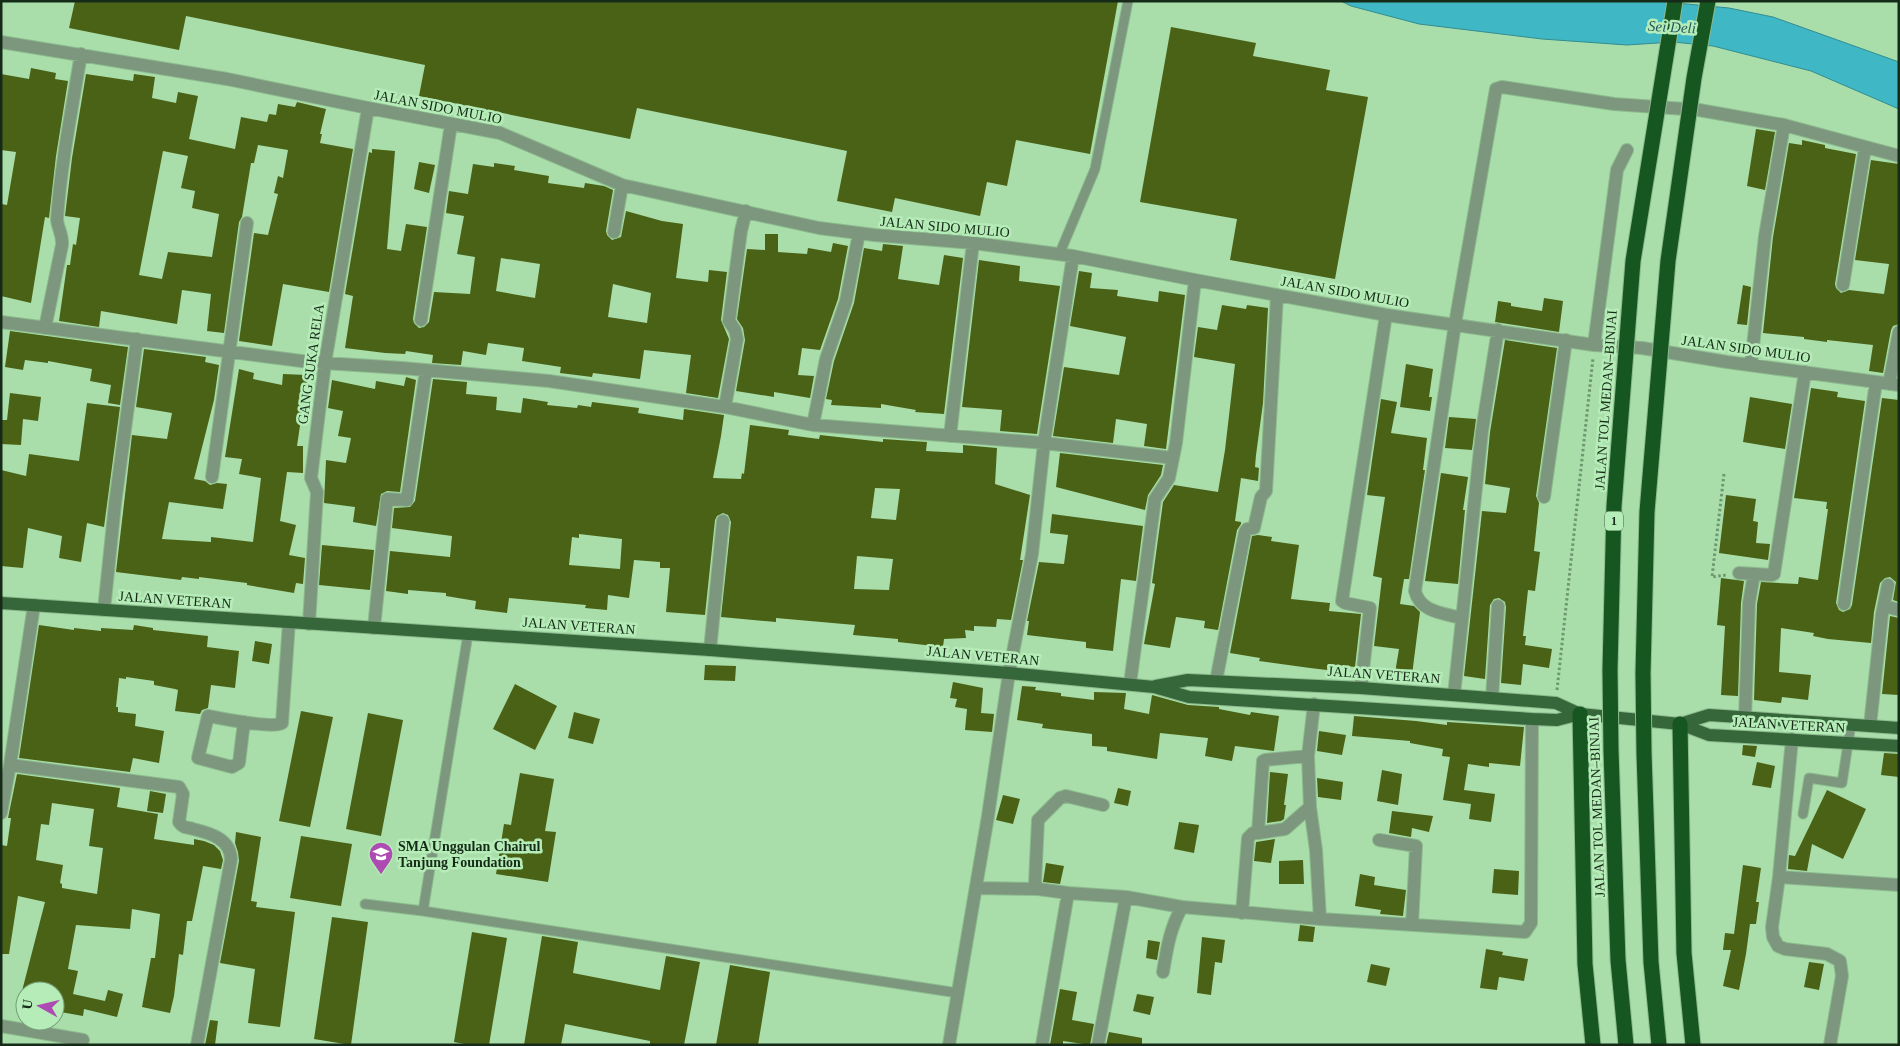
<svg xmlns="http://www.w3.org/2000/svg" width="1900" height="1046" viewBox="0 0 1900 1046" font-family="Georgia,serif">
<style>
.water{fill:#3fb7c4;stroke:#338d90}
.building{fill:#4a6215;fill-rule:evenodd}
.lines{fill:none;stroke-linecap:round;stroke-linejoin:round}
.service-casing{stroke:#8cba8d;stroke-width:11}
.minor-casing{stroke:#8cba8d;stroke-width:14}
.primary-casing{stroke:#8cba8d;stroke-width:14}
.motorway-casing{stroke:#8cba8d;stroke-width:17}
.path{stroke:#6e966f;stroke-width:3;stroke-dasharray:2.5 2.5;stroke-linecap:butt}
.service{stroke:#7d977e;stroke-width:9}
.minor{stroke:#7d977e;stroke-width:12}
.primary{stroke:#36673b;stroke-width:12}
.motorway{stroke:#165621;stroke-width:15}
.motorway-bridge-casing{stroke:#8cba8d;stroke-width:17;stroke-linecap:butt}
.motorway-bridge{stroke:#165621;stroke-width:15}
.labels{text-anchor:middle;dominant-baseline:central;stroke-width:5;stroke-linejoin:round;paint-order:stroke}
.shield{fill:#b5ecb8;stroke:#466547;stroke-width:1}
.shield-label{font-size:12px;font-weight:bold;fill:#162b17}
.street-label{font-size:14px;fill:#162b17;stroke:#b5ecb8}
.poi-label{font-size:14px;font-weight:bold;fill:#162b17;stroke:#b5ecb8;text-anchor:start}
.water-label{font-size:15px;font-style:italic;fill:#27595f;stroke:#b5ecb8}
</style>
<rect width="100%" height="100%" fill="#a9deab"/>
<path class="water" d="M1341 1H1656L1729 8 1773 17 1899 62V109L1811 71 1713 46 1673 42 1627 45 1542 39 1419 24 1351 6Z"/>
<path class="building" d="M75 1H1118L1090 154 1016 140 1007 186 987 182 980 216 895 198 892 212 837 201 847 151 637 108 630 139 419 96 425 65 186 16 179 50 69 28Z
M1171 27 1256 43 1253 56 1330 70 1326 90 1368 97 1335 279 1230 260 1237 219 1140 202Z
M31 68 56 73 55 79 68 81 56 156 49 218 45 217 31 303 1 296V204L7 205 16 152 1 150V74L29 79Z
M86 74 133 81 134 74 155 77 152 98 176 103 178 92 198 96 189 139 235 149 241 117 267 122 269 114 276 115 278 104 295 107 297 102 326 109 320 134H322L320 143 353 149 329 292 283 284 272 346 239 341 254 233 268 235 278 194 274 193 278 176 283 178 288 150 258 145 254 163H251L242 217 239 222 224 333 207 331 211 294 182 290 177 324 101 311 99 327 59 321 67 265H70L73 244 76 245 80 218 65 216 72 158ZM163 151 188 156 181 188 195 191 192 208 219 214 212 257 168 252 162 279 139 275Z
M1756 129 1775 132 1765 190 1747 186Z
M1802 140 1825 145V148L1856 154 1835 284 1836 288 1841 293 1849 290 1884 294 1889 264 1855 260 1871 160 1899 164V324L1893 326 1891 330 1883 373 1869 371 1873 345 1827 340V342L1804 339V337L1763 333 1773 237 1789 143 1802 145Z
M372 149 395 151 387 249 401 251 406 224 427 227 413 319 414 323 419 328 424 327 429 322 434 292 470 294 475 257 457 254 464 216 446 213 449 191 468 194 473 164 494 167V163L515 166 514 170 549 176 548 183 584 188 585 183 604 186 613 190 606 231 607 235 612 240 621 237 626 211 662 221 683 224 676 278 708 282 709 270 727 272 721 320 729 339 718 398 686 393 691 355 644 350 640 379 593 373 592 377 560 373 561 367 522 361 524 348 488 343 486 355 463 351 461 365 432 363 433 355 406 351 405 354 385 353 345 348 353 296 345 294 369 152 372 153ZM501 258 540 264 535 298 496 291ZM613 284 651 293 647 323 608 317Z
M419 162 435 165 429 193 414 189Z
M765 234H778V252L807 254 808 248 831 252 833 243 848 246 838 299 820 350 802 348 798 375 814 376 810 398 774 392V397L736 391 745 340 743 328 737 319 747 249 765 250Z
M883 244 903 246 898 279 939 285 944 255 963 258 944 414 915 412 916 410 881 404V408L831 405 832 400 826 399 834 361 854 303 864 248 882 251Z
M979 260 1020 266 1019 281 1060 286 1037 434 1000 431 1002 410 962 407Z
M1079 271 1092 273 1090 288 1118 290 1117 296 1158 302 1159 291 1185 295 1166 449 1144 446 1147 424 1116 419 1113 443 1053 436 1064 367 1119 375 1126 337 1070 326Z
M1743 285 1751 287 1747 325 1737 324Z
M1544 298 1563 301 1559 332 1495 322 1498 301 1511 303V306L1542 311Z
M1222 305 1246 309 1247 305 1268 308 1263 403 1256 455 1255 467 1259 468 1258 481 1241 478 1235 521 1241 522V524L1237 530 1218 630 1204 628 1205 621 1176 617 1170 648 1144 644 1155 584 1152 583 1163 502 1174 485 1218 492 1225 450 1235 364 1194 357 1198 327 1217 330Z
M10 331 128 347 120 405 108 403 111 385 90 381 92 369 48 361V363L25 360 23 370 5 367Z
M1505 340 1557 348 1536 496 1539 503 1534 551 1540 552 1535 591 1528 590 1523 636H1526L1525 645 1552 649 1549 668 1523 664 1521 685 1501 683 1506 607 1505 602 1499 598 1494 599 1490 605 1485 679 1464 676 1482 511 1506 513 1510 488 1485 484 1490 432Z
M144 349 206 357 205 362 219 365 214 400 194 479 205 481 210 485 217 483 227 484 223 509 169 502 162 539 211 542V537L253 542 261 478 239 474 242 459 225 457 239 369 254 373 253 379 282 385 283 374 307 375 306 412H302L297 446H303V473L287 472 280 521 296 525 289 555 305 558 303 584 296 583 294 593 247 585V583L199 577V579L182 577 181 580 116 572 132 435 167 439 172 413 136 407Z
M1406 364 1433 369 1429 397H1432L1430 411 1400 407Z
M406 377 416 380 400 492 387 491 381 494 376 526 353 522 355 507 324 503 326 460 346 463 351 438 338 436 343 411 328 408 332 380 375 389 376 381 404 386Z
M433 379 467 382 466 394 497 397 496 410 521 413 523 398 548 402 547 405 577 408 578 405 591 407 592 402 639 408 638 413 683 420 684 409 724 415 721 436 713 478 741 479 742 473 744 474 750 425 789 430 788 435 819 439 820 435 883 442V439L927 442 926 451 963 453V445L997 448 995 484 1030 495 1020 560H1023L1011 620 997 619 996 627 974 626V631L965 630 966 638 944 639 943 647 898 642V639L853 635 855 625 776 618V622L721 617 731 522 728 515 723 513 717 516 715 520 705 615 666 612 670 568H660V562L634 560 629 598 608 595 607 610 585 608 586 605 509 598 507 613 475 609 476 601 446 596V593L408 590V594L386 591 390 551 450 557 452 536 392 528 394 508 410 507 415 501ZM875 488 900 489 896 520 871 518ZM579 534 622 539 620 569 569 565 572 537 579 538ZM857 556 893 559 889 590 854 589Z
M1811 388 1838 392 1837 397 1865 401 1836 603 1839 610 1843 612 1850 609 1852 605 1882 398 1899 400V602L1893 600 1896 582 1890 577 1885 578 1880 583 1874 612 1871 643 1828 639 1813 636 1814 633 1781 628 1779 672 1811 675 1808 700 1782 697 1781 703 1754 700 1757 604 1761 582 1798 584 1799 577 1818 580 1828 509H1826L1827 502 1794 498Z
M10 393 41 397 38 421 23 419 21 445 1 444 2 420H7Z
M1750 397 1792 404 1785 449 1743 442Z
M1381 399 1397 402 1391 433 1427 438 1423 470H1425L1409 579H1404L1400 604 1414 606 1420 612 1412 675 1395 673 1399 649 1374 646 1382 578 1373 576 1385 497 1367 495Z
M87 403 120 407 104 527 87 523 81 562 59 558 62 536 28 528 23 568 1 566V470L26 476 29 454 79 461Z
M1449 417 1476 419 1472 450 1445 448Z
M1060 453 1163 465 1161 475 1148 495 1145 510 1056 487Z
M1441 473 1468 477 1463 510H1465L1458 584 1425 581Z
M1726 495 1756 499 1753 521 1758 522 1756 543 1770 544 1768 560 1719 553Z
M1052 514 1143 526 1136 581 1121 579 1113 651 1086 648V642L1027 635 1029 621H1027L1039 562 1064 564 1068 535 1050 533Z
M1258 535 1272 537 1271 541 1299 545 1291 599 1330 603 1329 611 1361 614 1355 667 1328 664 1327 670 1310 668 1259 661 1260 658 1230 653 1252 536Z
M322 545 374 550 370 590 319 585Z
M1721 578 1744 581 1741 603 1738 696 1721 695 1725 626 1717 625Z
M1890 616 1899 618V695L1882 694Z
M39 625 74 630V628L101 631V628L133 630 134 625 153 628V630L208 636 207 647 239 651 235 688 211 685 208 708 202 710 200 714 175 711 178 690 175 689 154 685V681L126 677V679L119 678 116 707H118V712L136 714 135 726 164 731 159 763 133 758 130 772 19 758Z
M255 641 272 644 269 664 252 661Z
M705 665 736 666 735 681 704 680Z
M953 682 983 688 981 713 994 714 992 732 965 730 967 709 955 707 957 699 950 698Z
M515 684 557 706 535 750 493 729Z
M1022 686 1036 687 1035 690 1061 693V696L1094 700V692L1126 693 1124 709 1149 714 1152 695 1188 705 1219 707V709L1250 715 1251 712 1279 716 1274 751 1235 746 1232 761 1205 756 1208 738 1160 733 1157 759 1107 751V747L1092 746V734L1042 728 1043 724 1017 720Z
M301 711 333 717 310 827 279 821Z
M574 712 600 719 593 744 568 738Z
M368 713 403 720 381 836 346 829Z
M1354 716 1416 721 1447 725V722L1524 727 1520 766 1489 763V767L1468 764 1464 790 1495 794 1491 822 1469 819 1471 804 1443 800 1450 757 1442 756 1443 749 1410 743V741L1352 736Z
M1319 731 1346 735 1342 755 1317 751Z
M1743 745 1757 746 1755 757 1742 755Z
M1884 753 1899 754V777L1881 775Z
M1757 762 1775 766 1771 788 1752 785Z
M1382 770 1402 774 1398 805 1377 801Z
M1270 772 1288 774 1284 805H1286L1284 819 1281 821 1267 823Z
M520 773 554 779 545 831 556 832 548 882 496 874 504 824 511 825Z
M17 774 120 788 117 807 158 814 154 839 194 845V839L204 841 214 845 220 851 223 860 221 869 203 866 192 921H187L183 955 179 954 174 996 170 1013 142 1007 151 958H155L160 914 132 909 130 929 76 925 68 969 78 971 73 994 105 1001 108 990 123 994 117 1017 84 1009 83 1016 55 1011V991H22L45 902 18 896 9 954H1V845L7 846 11 818H8ZM52 803 94 809 89 846 103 848 97 894 62 888V884L60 883 63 865 36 860 41 824 49 825Z
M1317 778 1343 782 1341 800 1318 797Z
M1118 788 1131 791 1128 806 1114 803Z
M1827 790 1866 809 1843 859 1812 844 1807 871 1788 869 1789 855 1795 856Z
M150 791 166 794 163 813 147 811Z
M1003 795 1020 799 1013 824 996 820Z
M1392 811 1433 816 1429 832 1412 828 1411 837 1389 833Z
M1179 822 1199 825 1194 853 1174 849Z
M236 832 261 837 251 901 257 902 256 907 295 912 280 1027 248 1023 255 969 220 963 239 861 238 852 235 843Z
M301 836 352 844 341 906 290 898Z
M1275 839 1271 863 1254 861 1256 842Z
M1303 860 1304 884H1279V861Z
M1046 863 1064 866 1060 884 1043 882Z
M1743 865 1761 868 1756 902H1759L1756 924H1750L1746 954 1739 990 1723 986 1731 950H1723L1725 933 1734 934Z
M1494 869 1519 871 1518 895 1492 893Z
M1360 874 1375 877 1374 885 1406 890 1403 916 1380 914 1381 910 1355 906Z
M332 917 368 922 351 1045 314 1039Z
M1300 925 1315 927 1313 942 1298 941Z
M472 932 507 938 489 1045H470L454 1042Z
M542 936 578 942 573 973 660 990 666 956 700 962 684 1045H650V1041L565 1024 561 1045H524Z
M1202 937 1225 940 1222 963 1215 962 1211 995 1197 993Z
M1148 940 1160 942 1157 960 1146 958Z
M1486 949 1503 952 1502 955 1528 959 1524 981 1499 977 1497 990 1480 988Z
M1809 962 1824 964 1819 990 1804 987Z
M1371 964 1390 968 1386 986 1367 982Z
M730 965 770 972 758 1045H716Z
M1060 989 1077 992 1072 1020 1094 1024 1090 1045 1063 1041V1045H1050Z
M1137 994 1154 997 1150 1015 1133 1011Z
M210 1020 218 1021 215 1045H205Z
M1109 1032 1142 1038V1045H1106Z"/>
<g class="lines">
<defs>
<path id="service" d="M1059 255 1095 169 1128 1
M468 634 423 911 958 993
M1803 814 1809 778 1842 783 1851 724
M365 904 423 911"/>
<path id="minor" d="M1 42 227 79 368 108 500 133 622 185 819 228 874 235 973 243 1073 256 1195 280 1386 315 1594 345 1642 348 1727 362 1899 385
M614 232 622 185
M1843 285 1865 148
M421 320 451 124
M1 322 309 362 402 368 549 381 725 407 813 425 1044 443 1173 458
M45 328 62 245C63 234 57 227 57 219 61 163 72 109 81 54
M1594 345 1617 170 1627 150
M1751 365 1765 236 1784 125
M1889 384 1899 332
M725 407 737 339 735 330 729 321 741 231 746 211
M813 425 826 359 846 301 859 233
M950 436 973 243
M212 477 247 223
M1544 497 1566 340
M1739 573 1772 575 1774 574 1805 372
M1844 604 1876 382
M1884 606 1899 610
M104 610 115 504 137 339
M1461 618C1443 613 1420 612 1415 591L1455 324 1496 89 1502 87 1614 104 1699 110 1784 125 1899 156
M309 624 317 492 311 478 325 363 368 108
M374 628 387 499 407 500 426 370
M710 650 723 521
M1216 681 1245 532 1247 529 1254 528 1261 497 1266 491 1277 295
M1130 684 1155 499 1169 478 1176 443 1195 280
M1361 688 1370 608 1345 603 1342 601 1386 315
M1454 695 1482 431 1498 330
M1492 698 1498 606
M1314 704 1308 756 1310 807 1316 850 1320 919
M1745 718 1749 603 1754 574
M244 722 239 763 232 767 198 758 208 716C221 718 272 729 282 723L289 622
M1870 726 1882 614 1888 585
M1792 739 1779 877 1772 927 1773 937 1778 946 1785 949 1827 954 1840 961 1842 976 1830 1045
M10 765 179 787 183 794 179 822C183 828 186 827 193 829 210 833 231 839 231 860L197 1045
M1 813 10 765 34 605
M1258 833 1285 829 1310 807
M1379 840 1416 846 1412 925
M1779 877 1899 885
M976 888 1038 889
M1126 897 1182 907
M1242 913 1248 838 1253 833H1258L1263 761 1265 760 1308 756
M1163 972C1167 948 1170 928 1182 907L1320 919 1525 932 1531 923 1532 719
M1 1026 83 1040
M949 1045 988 816 1009 673 1032 554 1044 443 1073 256
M1042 1045 1068 893
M1098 1045 1126 897 1068 893 1038 889 1035 883 1038 820 1060 798 1066 796 1103 805"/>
<path id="primary" d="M1 603 710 650 1009 673 1154 687 1189 697 1532 719 1557 720 1580 714
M1156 686 1188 680 1361 688 1556 703 1580 714 1680 724 1709 735 1899 746
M1680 724 1709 715 1899 728"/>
<path id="motorway" d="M1580 714 1585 964 1593 1045
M1680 724 1684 953 1693 1045"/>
</defs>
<use href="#service" class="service-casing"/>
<use href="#minor" class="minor-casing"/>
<use href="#primary" class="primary-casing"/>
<use href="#motorway" class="motorway-casing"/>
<path class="path" d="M1724 474 1712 577 1726 575
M1557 690 1593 358"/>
<use href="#service" class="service"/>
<use href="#minor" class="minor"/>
<use href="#primary" class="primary"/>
<use href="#motorway" class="motorway"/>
<defs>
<path id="motorway-bridge" d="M1626 1045 1618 960 1611 750 1610 670 1614 506 1633 261 1675 1
M1659 1045 1651 962 1644 753 1643 673 1647 512 1668 261 1694 78 1708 1"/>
</defs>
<use href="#motorway-bridge" class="motorway-bridge-casing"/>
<use href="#motorway-bridge" class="motorway-bridge"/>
</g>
<defs>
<symbol id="school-pin" viewBox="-11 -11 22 30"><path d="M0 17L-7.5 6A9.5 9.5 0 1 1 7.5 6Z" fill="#ae4bb2" stroke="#b5ecb8"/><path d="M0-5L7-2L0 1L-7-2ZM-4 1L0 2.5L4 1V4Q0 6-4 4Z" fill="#fff"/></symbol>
</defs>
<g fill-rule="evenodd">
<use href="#school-pin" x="367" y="840" width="28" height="38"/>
</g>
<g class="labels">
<rect class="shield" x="1605" y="511.5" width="18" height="19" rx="4"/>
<g class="shield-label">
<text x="1614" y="521">1</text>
</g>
<g class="street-label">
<text transform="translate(438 107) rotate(11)">JALAN SIDO MULIO</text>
<text transform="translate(945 227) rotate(5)">JALAN SIDO MULIO</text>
<text transform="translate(1345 292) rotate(10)">JALAN SIDO MULIO</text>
<text transform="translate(1746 349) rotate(8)">JALAN SIDO MULIO</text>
<text transform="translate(311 364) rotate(-82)">GANG SUKA RELA</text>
<text transform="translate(1606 400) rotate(-86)">JALAN TOL MEDAN–BINJAI</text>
<text transform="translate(175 600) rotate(4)">JALAN VETERAN</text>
<text transform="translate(579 626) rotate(4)">JALAN VETERAN</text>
<text transform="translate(983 656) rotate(5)">JALAN VETERAN</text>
<text transform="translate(1384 675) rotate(4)">JALAN VETERAN</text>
<text transform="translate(1789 725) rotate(3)">JALAN VETERAN</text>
<text transform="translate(1597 807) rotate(-92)">JALAN TOL MEDAN–BINJAI</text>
</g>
<g class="poi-label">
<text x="398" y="846">SMA Unggulan Chairul<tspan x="398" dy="16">Tanjung Foundation</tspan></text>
</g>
<g class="water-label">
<text transform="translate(1672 27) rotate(3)">Sei Deli</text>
</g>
</g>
<rect width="1900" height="1046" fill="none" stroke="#162b17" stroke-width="5"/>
<g transform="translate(40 1006) rotate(278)"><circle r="24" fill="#b5ecb8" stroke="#759f78"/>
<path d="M0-4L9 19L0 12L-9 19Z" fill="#ae4bb2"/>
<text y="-8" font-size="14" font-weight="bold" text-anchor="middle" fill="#162b17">U</text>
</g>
</svg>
